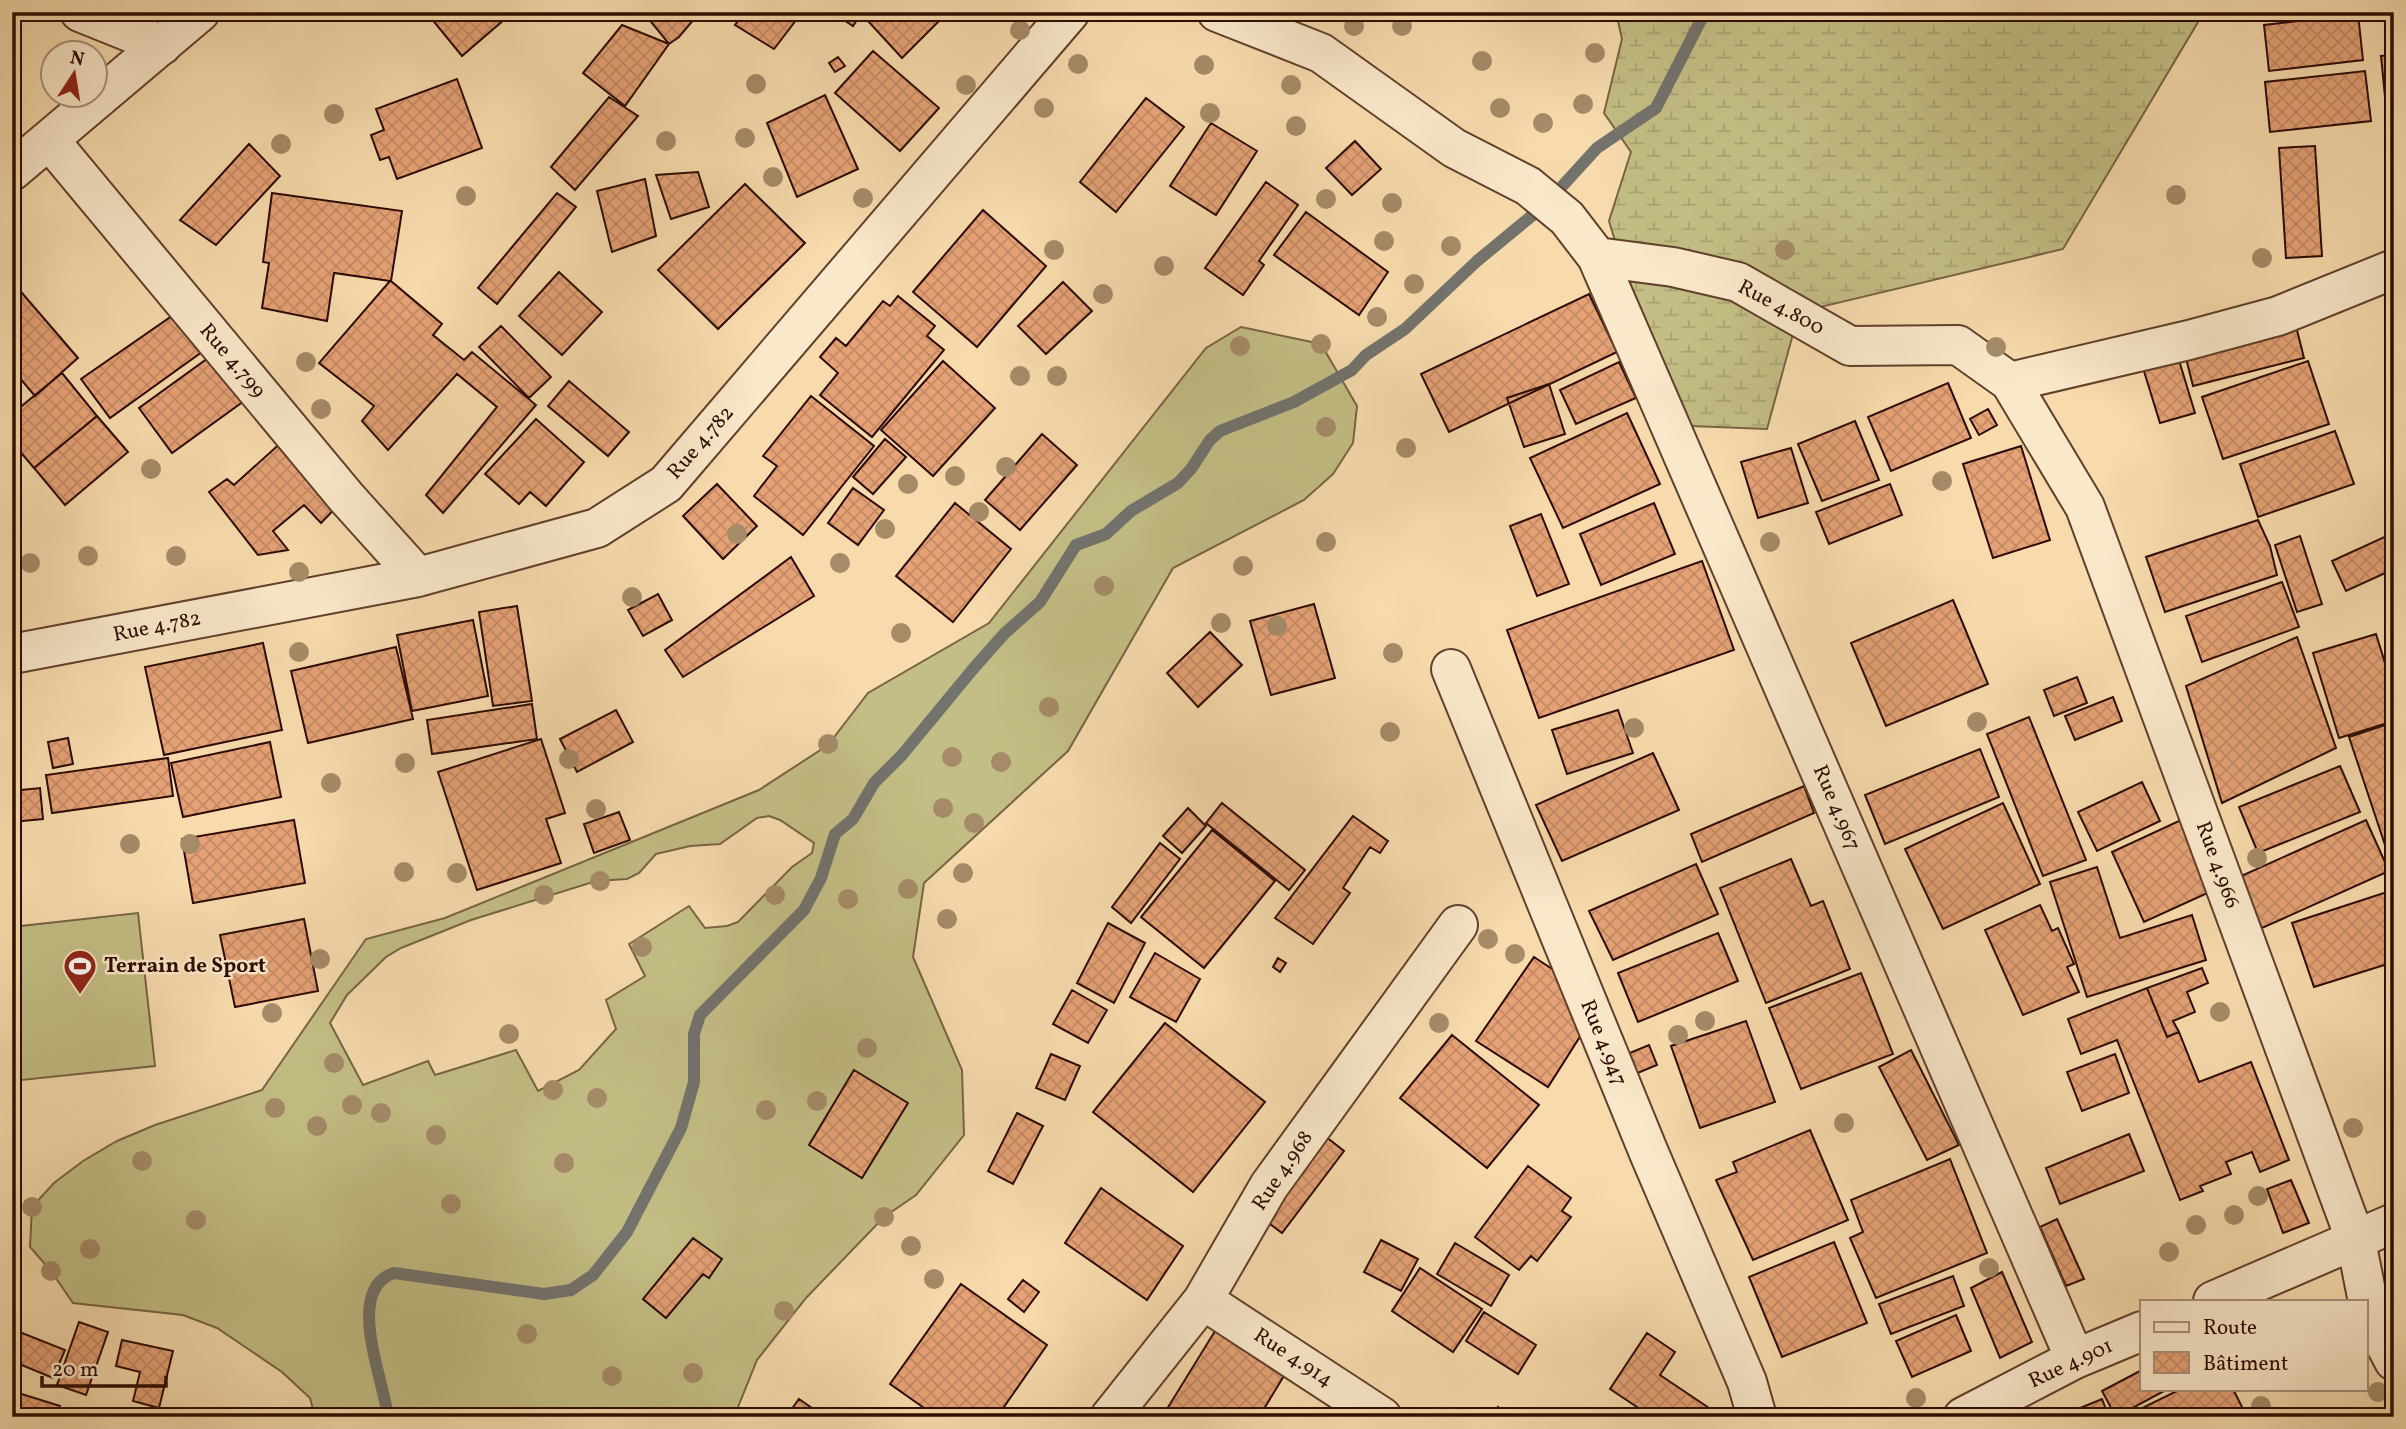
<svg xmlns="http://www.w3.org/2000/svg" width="2406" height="1429" viewBox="0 0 2406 1429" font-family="Vollkorn,serif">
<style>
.grass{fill:#c3be85;stroke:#786443;stroke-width:2;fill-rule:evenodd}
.wetland{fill:url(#wetland-marsh);stroke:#786443;stroke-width:2}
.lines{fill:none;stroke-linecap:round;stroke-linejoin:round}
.stream{stroke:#73736d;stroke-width:12}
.building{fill:url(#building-cross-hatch);stroke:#2d0b01;stroke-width:2}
.minor-casing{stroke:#603f2c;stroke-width:42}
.tertiary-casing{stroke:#603f2c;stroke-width:42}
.minor{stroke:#fae8ca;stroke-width:38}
.tertiary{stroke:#fae8ca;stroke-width:38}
.tree{fill:#a58b68}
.labels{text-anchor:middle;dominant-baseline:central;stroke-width:5;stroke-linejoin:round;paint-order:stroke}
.street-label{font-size:21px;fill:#2d0b01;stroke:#fae8ca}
.poi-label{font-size:21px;font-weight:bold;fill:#2d0b01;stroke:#fae8ca;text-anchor:start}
</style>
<defs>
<pattern id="wetland-marsh" width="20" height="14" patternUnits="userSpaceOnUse" patternTransform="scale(1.75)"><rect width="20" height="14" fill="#c3be85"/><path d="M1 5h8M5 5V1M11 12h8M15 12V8" fill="none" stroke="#a8a271"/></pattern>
<pattern id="building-cross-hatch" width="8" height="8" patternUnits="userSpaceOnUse" patternTransform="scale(1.75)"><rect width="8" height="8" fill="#e5a276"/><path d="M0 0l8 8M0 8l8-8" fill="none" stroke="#c58a64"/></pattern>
</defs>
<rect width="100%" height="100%" fill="#f7dbad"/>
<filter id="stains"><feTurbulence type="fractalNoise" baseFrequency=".00286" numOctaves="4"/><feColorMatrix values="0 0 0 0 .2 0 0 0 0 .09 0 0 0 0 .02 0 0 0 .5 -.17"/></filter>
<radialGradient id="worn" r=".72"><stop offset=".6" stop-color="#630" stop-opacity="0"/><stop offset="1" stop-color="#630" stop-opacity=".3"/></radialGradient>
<path class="grass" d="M1241 327 1321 344 1357 406 1353 443 1333 474 1304 500 1173 568 1068 751 924 883 913 957 962 1070 964 1135 916 1195 884 1217 806 1298 757 1360 734 1417H315L310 1398 282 1372 217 1328 183 1315 73 1303 51 1271 30 1247 32 1207 54 1183 83 1161 117 1141 155 1125 262 1090 366 939 445 918 759 790 828 745 868 693 989 623 1206 348ZM769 816 780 820 814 843 812 853 792 867 738 922 727 926 705 928 689 906 629 944 645 976 606 1000 616 1029 579 1070 538 1091 516 1050 435 1075 428 1061 363 1085 330 1023 347 995 386 957 401 948 471 920 596 881 627 879 639 873 656 854 690 846 720 844 757 818Z
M138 913 155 1066 12 1081V927Z"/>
<path class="wetland" d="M1616 12H2204L2063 249 1799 312 1767 429 1691 426 1637 313 1609 221 1631 152 1604 113 1622 39Z"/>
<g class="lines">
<path class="stream" d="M388 1417C384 1380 344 1289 394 1273L544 1294 571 1290 593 1275 627 1232 681 1128 694 1082V1034L700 1015 804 910 821 878 835 834 853 819 874 783 902 755 973 669 1004 634 1040 602 1076 545 1106 534 1131 511 1178 483 1191 469 1210 440 1220 431 1294 402 1352 370 1366 355 1405 329 1477 261 1545 205 1597 148 1656 108 1705 12"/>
</g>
<path class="building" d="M426 12H513L462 56Z
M643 12H700L679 37 669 44Z
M735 12H796L800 15 774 49 735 25 741 17Z
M832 12H862L853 26Z
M874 12H948L902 58 867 20Z
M2358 14 2363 60 2269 71 2264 25Z
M622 25 669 44 625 106 583 73Z
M873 51 939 108 900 151 835 93Z
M2394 55V117H2387L2381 56Z
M838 57 845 66 835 72 829 63Z
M2365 71 2371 121 2270 132 2265 82Z
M457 79 482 148 397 179 389 157 380 160 371 135 384 130 376 109Z
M825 95 858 169 797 197 767 123Z
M609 97 638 116 575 190 551 167Z
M1146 98 1184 127 1116 212 1080 182Z
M1211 123 1257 151 1216 215 1170 186Z
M1355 141 1381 169 1352 195 1326 168Z
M249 144 280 176 216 245 180 220Z
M2315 146 2322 256 2286 258 2279 148Z
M698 172 709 207 671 219 656 175Z
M645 179 656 236 612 252 597 191Z
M1266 182 1298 205 1259 261 1264 265 1243 295 1205 268Z
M745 184 805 243 718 329 658 270Z
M272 193 402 211 391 281 442 324 433 335 464 360 472 352 536 405 443 513 426 495 497 407 457 374 388 450 362 421 374 406 319 363 390 281 334 273 327 321 262 308 269 263 263 262Z
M557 193 576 207 497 304 478 288Z
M983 210 1046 266 977 347 913 292Z
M1306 212 1388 272 1359 315 1274 255Z
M559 272 602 312 562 355 519 316Z
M1063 282 1092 311 1046 354 1018 326Z
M16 286 78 358 35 396 12 369V290Z
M1589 294 1617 352 1449 432 1421 374Z
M898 296 935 326 927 336 944 350 872 437 820 395 838 373 820 357 836 338 846 346 883 301 890 306Z
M195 300 220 339 110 418 81 379Z
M2295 322 2304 358 2193 386 2184 350Z
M501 326 551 377 529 398 479 347Z
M211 356 244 401 172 453 139 408Z
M2178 357 2195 413 2160 423 2143 368Z
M943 361 995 408 933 476 881 430Z
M2308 361 2329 424 2223 459 2202 397Z
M1619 362 1636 398 1576 424 1560 390Z
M62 373 97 416 34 468 12 442V414Z
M569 381 629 432 608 456 548 406Z
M1948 383 1971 438 1891 471 1868 417Z
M1549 384 1565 434 1524 447 1507 398Z
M811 396 874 446 803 535 754 496 777 466 763 456Z
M1988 409 1997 425 1979 435 1970 419Z
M1627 413 1660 484 1563 528 1530 458Z
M97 416 128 452 65 505 34 468Z
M536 419 584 462 546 506 530 492 519 504 485 474Z
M1855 421 1879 480 1822 501 1798 444Z
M294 431 350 493 321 523 304 505 273 531 288 550 258 555 209 492 227 479 234 485Z
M2335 431 2354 484 2258 517 2240 464Z
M1042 434 1077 465 1020 530 985 500Z
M885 439 906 457 873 494 853 477Z
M2021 446 2050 540 1993 558 1963 464Z
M1791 448 1808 503 1758 518 1741 462Z
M717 484 757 526 723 559 683 516Z
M1890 484 1902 515 1829 544 1816 512Z
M853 488 884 510 858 545 828 523Z
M955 503 1011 549 953 622 896 576Z
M1654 503 1675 554 1601 585 1580 534Z
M1541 514 1569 584 1537 596 1510 526Z
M2258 520 2270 546 2277 575 2165 612 2146 557Z
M2391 534 2394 539V569L2346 591 2332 561Z
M2300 536 2322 604 2297 612 2275 545Z
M791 557 814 596 683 677 665 650Z
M1702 561 1734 650 1539 718 1507 630Z
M2282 582 2299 627 2202 662 2186 616Z
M658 594 672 620 643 636 628 610Z
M1953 600 1988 684 1886 726 1851 643Z
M1314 604 1335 678 1271 695 1250 621Z
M517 606 532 701 493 706 479 612Z
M473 620 488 696 412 711 397 635Z
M1210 632 1242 665 1198 707 1167 673Z
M2376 634 2394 692V721L2339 738 2313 653Z
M2297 637 2336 748 2222 803 2186 686Z
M263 643 282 730 164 755 145 667Z
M396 647 413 719 308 743 291 671Z
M2077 677 2087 703 2054 716 2044 690Z
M2113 697 2122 721 2075 740 2065 716Z
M532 704 537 739 432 754 427 720Z
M616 710 633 742 577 772 560 739Z
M1618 710 1633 753 1567 774 1552 730Z
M2029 717 2086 860 2043 876 1987 734Z
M2394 722V842L2385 845 2349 737Z
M68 738 73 764 53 768 48 742Z
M541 739 565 813 546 819 561 863 477 890 438 772Z
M270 742 281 797 183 817 171 763Z
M1980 749 1999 797 1885 844 1865 795Z
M1653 753 1679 810 1562 861 1536 805Z
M168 758 173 796 52 813 46 775Z
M2340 766 2360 812 2258 853 2239 807Z
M2142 782 2160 821 2097 851 2078 812Z
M1804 786 1814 813 1702 862 1691 834Z
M40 788 43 819 12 822V791Z
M1222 803 1305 870 1289 890 1206 823Z
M2003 803 2040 884 1943 929 1905 849Z
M1188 808 1206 826 1182 853 1163 836Z
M619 812 630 840 594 853 584 824Z
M1353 816 1388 841 1380 853 1370 847 1343 888 1350 893 1313 944 1275 918Z
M294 820 305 883 193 903 182 839Z
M2181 820 2214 890 2144 922 2112 852Z
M2366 820 2389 871 2262 928 2239 877Z
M1212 830 1275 881 1204 968 1141 917Z
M1160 843 1180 859 1131 923 1112 907Z
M1791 859 1811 906 1823 901 1850 969 1766 1003 1720 888Z
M1696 864 1718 914 1613 960 1589 911Z
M2097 867 2120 938 2192 915 2206 960 2087 997 2050 882Z
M2387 892 2394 913V962L2314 987 2292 923Z
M2040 905 2052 931 2058 928 2074 964 2067 967 2079 992 2023 1015 1985 930Z
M304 919 318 991 235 1007 220 935Z
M1108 923 1145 943 1114 1003 1077 983Z
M1718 933 1738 981 1638 1022 1618 973Z
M1155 953 1200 979 1176 1022 1130 997Z
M1534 957 1602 1002 1548 1087 1476 1041Z
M1278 958 1286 963 1280 972 1273 967Z
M2202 968 2208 983 2187 992 2195 1012 2173 1021 2179 1032 2167 1037 2147 988Z
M1861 973 1893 1054 1801 1089 1769 1008Z
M2147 988 2167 1037 2179 1032 2199 1082 2251 1062 2289 1160 2260 1172 2252 1152 2226 1162 2231 1174 2200 1186 2203 1191 2180 1200 2117 1040 2081 1054 2068 1019Z
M1072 990 1107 1010 1088 1043 1053 1024Z
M1746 1021 1775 1102 1700 1128 1671 1046Z
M1165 1023 1265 1102 1193 1192 1093 1112Z
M1452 1035 1539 1105 1487 1168 1400 1098Z
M1649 1045 1657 1065 1628 1077 1620 1057Z
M1911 1050 1959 1145 1927 1160 1879 1067Z
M1051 1054 1080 1066 1065 1100 1036 1088Z
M2115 1054 2129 1093 2082 1111 2067 1072Z
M854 1070 908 1103 862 1178 809 1145Z
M1017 1113 1043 1126 1013 1184 988 1171Z
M1810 1130 1848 1220 1753 1260 1716 1180 1737 1172 1733 1162Z
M2129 1134 2144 1171 2060 1204 2046 1168Z
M1325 1136 1344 1151 1282 1233 1262 1218Z
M1950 1159 1987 1253 1876 1298 1850 1238 1863 1232 1851 1200Z
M1528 1166 1571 1198 1562 1211 1571 1217 1537 1261 1531 1256 1519 1270 1475 1237Z
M2291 1180 2309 1223 2283 1233 2267 1189Z
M1101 1188 1183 1246 1147 1300 1065 1243Z
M2057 1219 2084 1279 2066 1286 2040 1227Z
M693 1238 722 1259 709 1278 703 1274 666 1318 643 1299Z
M1381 1240 1418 1259 1401 1291 1364 1272Z
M1834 1242 1867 1323 1782 1357 1749 1277Z
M1455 1243 1509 1275 1491 1306 1437 1274Z
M1420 1268 1482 1309 1453 1352 1392 1311Z
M2002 1272 2032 1342 2000 1358 1971 1288Z
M1953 1276 1964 1306 1891 1334 1879 1304Z
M1023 1280 1039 1292 1024 1312 1008 1299Z
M961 1284 1047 1345 997 1417H937L890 1384Z
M1484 1312 1536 1345 1518 1374 1466 1341Z
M1956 1315 1971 1351 1912 1377 1896 1341Z
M79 1322 108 1332 86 1395 57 1385Z
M12 1329 65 1350 53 1378 12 1361Z
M1215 1331 1285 1374 1259 1417H1162Z
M1647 1333 1675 1352 1660 1375 1718 1414 1716 1417H1652L1610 1389Z
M122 1340 173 1351 159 1408 133 1401 140 1372 116 1366Z
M2142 1370V1389H2163L2164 1391 2116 1417 2102 1391Z
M2181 1389H2233L2247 1417H2139L2138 1410Z
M12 1391 60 1406 56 1417H12Z
M799 1399 825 1417H786Z
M2102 1399 2109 1417H2058Z
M1498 1407 1512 1417H1492Z"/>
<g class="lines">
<defs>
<path id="minor" d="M80 12 162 45
M1217 12 1321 53 1454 148 1528 186 1567 218 1597 257 1673 267 1738 282 1850 346 1958 345 2010 382 2189 340 2278 316 2394 269
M50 141 346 497 418 577
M1597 257 2075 1359
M2010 382 2085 507 2356 1241 2371 1317 2394 1361
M12 654 418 577 597 528 666 484 1070 12
M1451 669 1649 1153 1747 1382 1757 1417
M1203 1300 1382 1417
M2213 1301 2394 1223
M1110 1417 1203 1300 1269 1186 1458 925
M1963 1417 2075 1359 2142 1331"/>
<path id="tertiary" d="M12 171 200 12"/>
</defs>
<use href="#minor" class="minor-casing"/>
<use href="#tertiary" class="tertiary-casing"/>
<use href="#minor" class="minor"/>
<use href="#tertiary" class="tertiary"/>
</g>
<g class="tree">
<circle cx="1354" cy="26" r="10"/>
<circle cx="1402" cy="26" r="10"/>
<circle cx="1020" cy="30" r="10"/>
<circle cx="1595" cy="53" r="10"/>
<circle cx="1482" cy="61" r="10"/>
<circle cx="1078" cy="64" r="10"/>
<circle cx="1204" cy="65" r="10"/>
<circle cx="756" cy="84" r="10"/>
<circle cx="966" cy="85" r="10"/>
<circle cx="1291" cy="85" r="10"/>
<circle cx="1583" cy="104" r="10"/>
<circle cx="1044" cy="108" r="10"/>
<circle cx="1500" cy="108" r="10"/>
<circle cx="1210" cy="113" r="10"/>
<circle cx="334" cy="114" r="10"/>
<circle cx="1543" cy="123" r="10"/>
<circle cx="1296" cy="126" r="10"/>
<circle cx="745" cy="138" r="10"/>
<circle cx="666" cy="141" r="10"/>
<circle cx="281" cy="144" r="10"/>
<circle cx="773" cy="177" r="10"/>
<circle cx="2176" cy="195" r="10"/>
<circle cx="466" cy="196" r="10"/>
<circle cx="863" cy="198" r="10"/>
<circle cx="1326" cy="199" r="10"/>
<circle cx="1392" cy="203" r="10"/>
<circle cx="1384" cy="241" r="10"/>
<circle cx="1451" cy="246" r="10"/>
<circle cx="1054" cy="250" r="10"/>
<circle cx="1785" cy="250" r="10"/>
<circle cx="2262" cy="258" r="10"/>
<circle cx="1164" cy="266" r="10"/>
<circle cx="1414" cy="284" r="10"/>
<circle cx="1103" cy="294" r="10"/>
<circle cx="1377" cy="317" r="10"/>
<circle cx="1321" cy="344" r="10"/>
<circle cx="1240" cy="346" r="10"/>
<circle cx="1996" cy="347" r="10"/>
<circle cx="306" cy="362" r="10"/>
<circle cx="1020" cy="376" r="10"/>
<circle cx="1057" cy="376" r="10"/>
<circle cx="321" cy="409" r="10"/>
<circle cx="1326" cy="427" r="10"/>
<circle cx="1406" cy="448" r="10"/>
<circle cx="1006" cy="467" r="10"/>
<circle cx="151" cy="469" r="10"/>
<circle cx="955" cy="476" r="10"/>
<circle cx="1942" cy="481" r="10"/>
<circle cx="908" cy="484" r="10"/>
<circle cx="979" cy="512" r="10"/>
<circle cx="885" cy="529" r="10"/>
<circle cx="737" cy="534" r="10"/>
<circle cx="1326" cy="542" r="10"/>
<circle cx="1770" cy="542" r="10"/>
<circle cx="88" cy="556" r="10"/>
<circle cx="176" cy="556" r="10"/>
<circle cx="30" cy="563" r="10"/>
<circle cx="840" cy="563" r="10"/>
<circle cx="1243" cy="566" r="10"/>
<circle cx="299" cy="572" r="10"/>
<circle cx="1104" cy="586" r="10"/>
<circle cx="632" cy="597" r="10"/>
<circle cx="1221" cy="623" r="10"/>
<circle cx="1277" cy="626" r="10"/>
<circle cx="901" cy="633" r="10"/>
<circle cx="299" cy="652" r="10"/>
<circle cx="1393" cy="653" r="10"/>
<circle cx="1049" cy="707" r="10"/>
<circle cx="1977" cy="722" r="10"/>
<circle cx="1634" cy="728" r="10"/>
<circle cx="1390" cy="732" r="10"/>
<circle cx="828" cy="744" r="10"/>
<circle cx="952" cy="757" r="10"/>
<circle cx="569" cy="759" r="10"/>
<circle cx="1001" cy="762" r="10"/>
<circle cx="405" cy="763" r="10"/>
<circle cx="331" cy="783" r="10"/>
<circle cx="943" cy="808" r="10"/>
<circle cx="596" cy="809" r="10"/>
<circle cx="974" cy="823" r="10"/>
<circle cx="130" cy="844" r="10"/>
<circle cx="190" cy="844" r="10"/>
<circle cx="2257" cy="858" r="10"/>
<circle cx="404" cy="872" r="10"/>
<circle cx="457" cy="873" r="10"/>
<circle cx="963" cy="873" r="10"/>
<circle cx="600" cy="881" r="10"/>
<circle cx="908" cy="889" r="10"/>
<circle cx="544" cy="895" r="10"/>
<circle cx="775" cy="895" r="10"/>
<circle cx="848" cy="899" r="10"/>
<circle cx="947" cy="919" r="10"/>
<circle cx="1488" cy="939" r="10"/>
<circle cx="642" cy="947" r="10"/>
<circle cx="1515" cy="954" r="10"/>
<circle cx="320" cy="959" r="10"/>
<circle cx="2220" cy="1012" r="10"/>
<circle cx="272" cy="1013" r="10"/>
<circle cx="1705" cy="1021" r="10"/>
<circle cx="1439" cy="1023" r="10"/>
<circle cx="509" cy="1034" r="10"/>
<circle cx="1678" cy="1035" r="10"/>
<circle cx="867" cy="1048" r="10"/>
<circle cx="334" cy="1063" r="10"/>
<circle cx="553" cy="1090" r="10"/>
<circle cx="597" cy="1098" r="10"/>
<circle cx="817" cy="1101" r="10"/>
<circle cx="352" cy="1105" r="10"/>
<circle cx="275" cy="1108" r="10"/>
<circle cx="766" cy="1110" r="10"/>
<circle cx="381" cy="1113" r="10"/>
<circle cx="1844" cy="1123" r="10"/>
<circle cx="317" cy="1126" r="10"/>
<circle cx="2353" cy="1128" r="10"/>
<circle cx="436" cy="1135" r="10"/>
<circle cx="142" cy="1161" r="10"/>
<circle cx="564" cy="1163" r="10"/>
<circle cx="2258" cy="1196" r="10"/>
<circle cx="451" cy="1204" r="10"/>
<circle cx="32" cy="1207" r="10"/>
<circle cx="2234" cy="1215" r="10"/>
<circle cx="884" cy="1217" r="10"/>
<circle cx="196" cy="1220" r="10"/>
<circle cx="2196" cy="1225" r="10"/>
<circle cx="911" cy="1246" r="10"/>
<circle cx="90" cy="1249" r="10"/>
<circle cx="2169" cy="1252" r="10"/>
<circle cx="1989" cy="1268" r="10"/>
<circle cx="51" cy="1271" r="10"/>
<circle cx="934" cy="1279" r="10"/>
<circle cx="784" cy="1311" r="10"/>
<circle cx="527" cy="1334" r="10"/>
<circle cx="693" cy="1373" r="10"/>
<circle cx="612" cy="1376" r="10"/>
<circle cx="2378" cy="1392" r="10"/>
<circle cx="1916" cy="1398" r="10"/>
<circle cx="2261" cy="1406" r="10"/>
</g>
<defs>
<symbol id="stadium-pin" viewBox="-11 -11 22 30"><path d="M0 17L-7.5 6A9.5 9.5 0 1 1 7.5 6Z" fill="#8f2418" stroke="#fae8ca"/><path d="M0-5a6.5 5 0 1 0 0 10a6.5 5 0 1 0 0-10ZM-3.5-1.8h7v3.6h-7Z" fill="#fff"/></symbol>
</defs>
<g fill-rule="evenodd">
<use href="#stadium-pin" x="61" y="947" width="38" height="52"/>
</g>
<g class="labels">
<g class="street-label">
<text transform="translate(1781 308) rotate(28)">Rue 4.800</text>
<text transform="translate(232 361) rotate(50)">Rue 4.799</text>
<text transform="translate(701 443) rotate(-49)">Rue 4.782</text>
<text transform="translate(157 627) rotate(-11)">Rue 4.782</text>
<text transform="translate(1836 808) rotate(67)">Rue 4.967</text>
<text transform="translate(2217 865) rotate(70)">Rue 4.966</text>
<text transform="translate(1603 1043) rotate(68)">Rue 4.947</text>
<text transform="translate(1283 1171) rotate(-56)">Rue 4.968</text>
<text transform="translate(1293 1358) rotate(33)">Rue 4.914</text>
<text transform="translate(2071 1364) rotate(-25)">Rue 4.901</text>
</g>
<g class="poi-label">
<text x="104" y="966">Terrain de Sport</text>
</g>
</g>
<rect width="2406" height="1429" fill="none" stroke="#f7dbad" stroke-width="42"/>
<rect x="14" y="14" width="2378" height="1401" fill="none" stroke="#2d0b01" stroke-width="3.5"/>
<rect x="21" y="21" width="2364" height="1387" fill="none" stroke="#2d0b01" stroke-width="2"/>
<rect x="2140" y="1300" width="228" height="91" fill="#fae8ca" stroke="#a8907a" stroke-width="2"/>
<rect x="2154" y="1322" width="35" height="10" fill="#fae8ca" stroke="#a8907a" stroke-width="2"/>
<text x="2203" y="1334" font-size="21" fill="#2d0b01">Route</text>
<rect x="2154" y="1352" width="35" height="21" fill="url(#building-cross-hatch)" stroke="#a8907a" stroke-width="2"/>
<text x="2203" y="1370" font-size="21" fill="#2d0b01">Bâtiment</text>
<g transform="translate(74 74) rotate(12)"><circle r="33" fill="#fae8ca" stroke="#a8907a" stroke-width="2"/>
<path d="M0-5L12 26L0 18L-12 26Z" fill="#8f2418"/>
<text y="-10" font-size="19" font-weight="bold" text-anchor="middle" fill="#2d0b01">N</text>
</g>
<path d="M42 1376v10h124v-10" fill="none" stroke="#2d0b01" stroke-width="3.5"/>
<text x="52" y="1376" font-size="21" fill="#2d0b01" stroke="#fae8ca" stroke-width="5" paint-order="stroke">20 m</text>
<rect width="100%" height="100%" filter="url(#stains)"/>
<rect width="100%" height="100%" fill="url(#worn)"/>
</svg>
